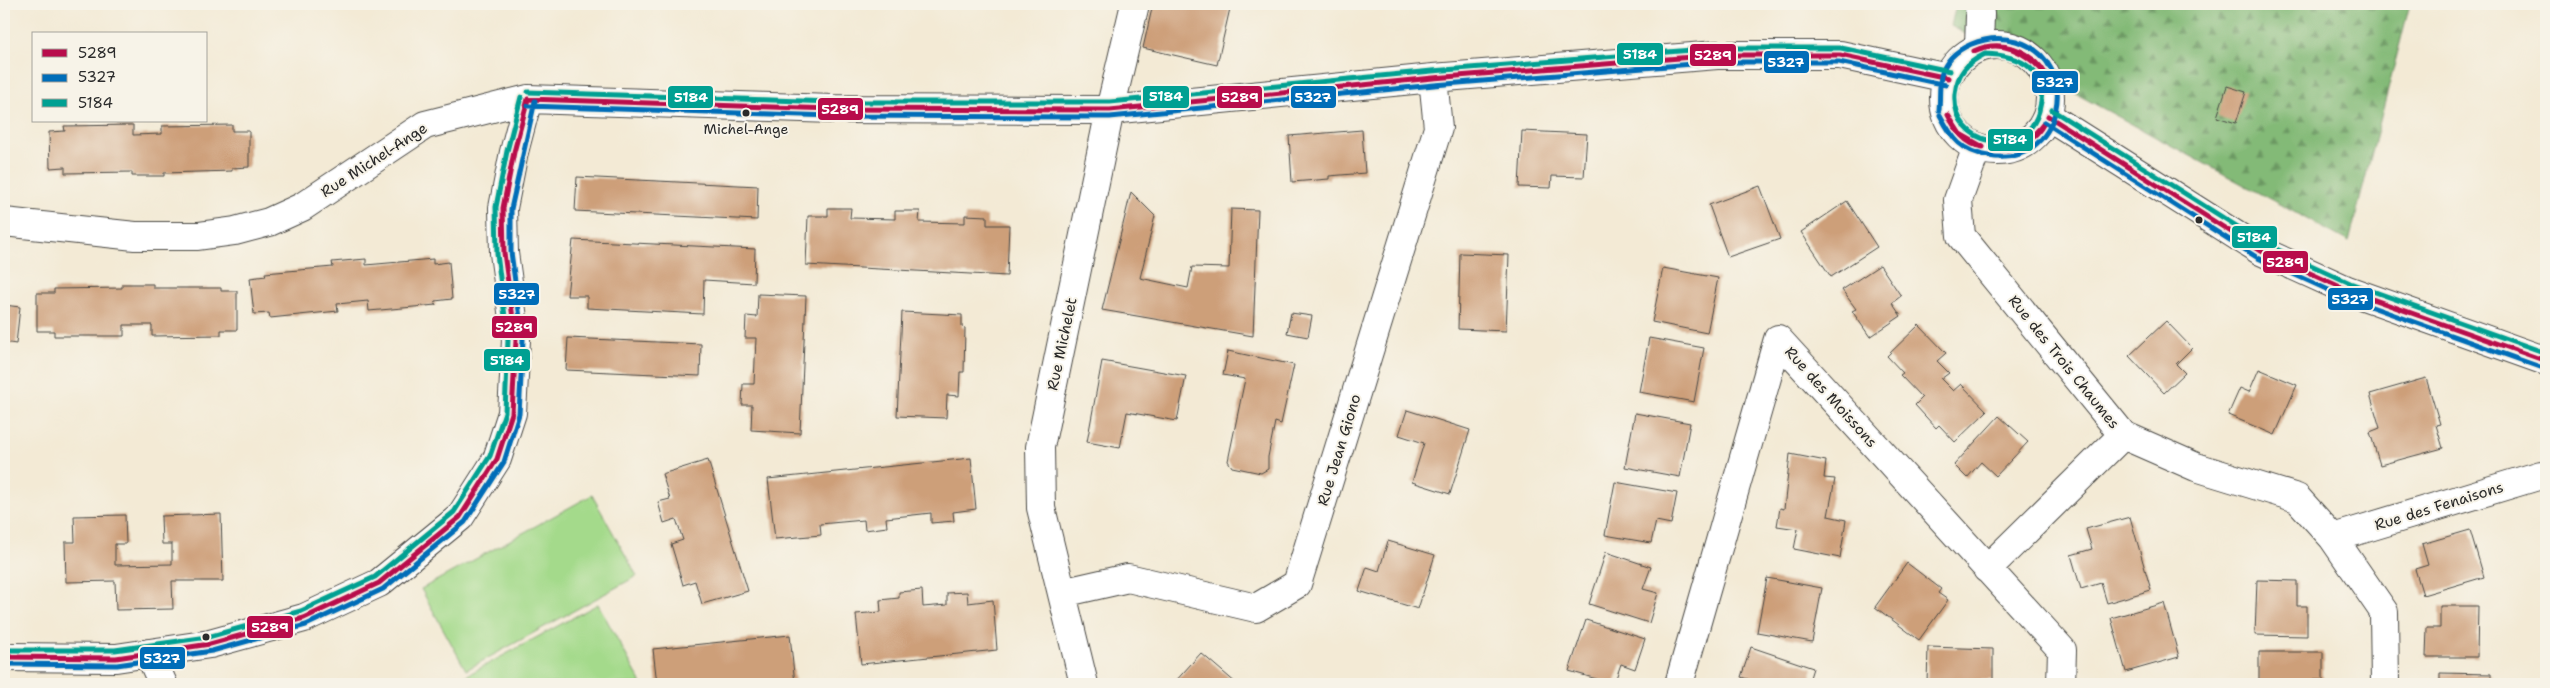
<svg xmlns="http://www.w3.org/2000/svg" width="2550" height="688" viewBox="0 0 2550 688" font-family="'Shantell Sans',sans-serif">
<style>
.grass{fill:#a4da8b;stroke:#68825b}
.forest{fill:url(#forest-firs);stroke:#577251}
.building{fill:#cd9f79}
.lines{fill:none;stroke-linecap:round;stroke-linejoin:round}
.minor-casing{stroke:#494844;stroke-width:30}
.minor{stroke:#fff;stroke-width:28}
.bus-1-casing{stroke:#f7f3e8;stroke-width:9}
.bus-2-casing{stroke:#f7f3e8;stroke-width:9}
.bus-3-casing{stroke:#f7f3e8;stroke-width:9}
.bus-1{stroke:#b80c4b;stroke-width:5}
.bus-2{stroke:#006db8;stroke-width:5}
.bus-3{stroke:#00a092;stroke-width:5}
.bus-dot{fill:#2b2b2b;stroke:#f7f3e8;stroke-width:2}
.labels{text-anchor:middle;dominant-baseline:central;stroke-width:4;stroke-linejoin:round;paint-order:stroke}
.bus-label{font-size:14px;fill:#2b2b2b;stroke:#f7f3e8}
.street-label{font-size:15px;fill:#2b2b2b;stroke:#f7f3e8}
.line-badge{stroke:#f7f3e8;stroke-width:2}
.badge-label{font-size:14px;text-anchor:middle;font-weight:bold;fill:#fff}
</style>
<defs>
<pattern id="forest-firs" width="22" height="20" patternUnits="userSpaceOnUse" patternTransform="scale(1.25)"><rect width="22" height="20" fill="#83ba77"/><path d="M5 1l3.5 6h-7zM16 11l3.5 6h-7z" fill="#6b9762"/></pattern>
</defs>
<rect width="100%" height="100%" fill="#f7f3e8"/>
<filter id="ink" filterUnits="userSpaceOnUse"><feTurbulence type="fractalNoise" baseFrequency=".02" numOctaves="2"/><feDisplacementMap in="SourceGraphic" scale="10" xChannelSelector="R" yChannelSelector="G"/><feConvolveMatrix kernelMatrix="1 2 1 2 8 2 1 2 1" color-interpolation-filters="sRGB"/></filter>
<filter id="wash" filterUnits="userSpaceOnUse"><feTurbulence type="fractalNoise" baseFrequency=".0096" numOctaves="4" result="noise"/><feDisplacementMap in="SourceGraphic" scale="20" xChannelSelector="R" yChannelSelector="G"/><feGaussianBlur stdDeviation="1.12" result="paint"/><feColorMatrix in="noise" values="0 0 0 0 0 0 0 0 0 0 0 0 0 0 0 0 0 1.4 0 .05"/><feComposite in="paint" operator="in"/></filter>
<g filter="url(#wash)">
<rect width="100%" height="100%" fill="#f3ead5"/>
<path class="grass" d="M592 495 637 576 466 670 421 589Z
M598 604 642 684H451Z"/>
<path class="forest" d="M1956 4H2410L2349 242 1951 26Z"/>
<g id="blocks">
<path class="building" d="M1153 4H1231L1217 65 1143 48Z
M2227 86 2246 92 2236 123 2217 117Z
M4 111 9 112 5 140H4Z
M133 125V135L162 134V126L232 125V131H249V167L232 168V171L164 173V176H132V172L65 173V167L50 168 49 132 65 131 64 126Z
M1362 130 1365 173 1329 176V179L1292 182 1289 136Z
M1522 131 1587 134 1584 177 1552 176 1551 188 1519 187Z
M577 177 758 186 757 220 575 211Z
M1760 186 1780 239 1728 257 1709 205Z
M1131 192 1155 216 1140 278 1188 288 1192 267 1229 268 1231 209 1258 210 1253 336 1102 310Z
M1847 201 1877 247 1831 277 1801 232Z
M828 208H851L850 218 895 219V211H920L919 222 965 223V215L987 216V225H1009L1007 276 806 265 808 216H828Z
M573 240 755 249 754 283 704 280 703 314 587 308V296H567Z
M1460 253 1509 255 1506 331 1458 329Z
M366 259V265L433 259V264L449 262 452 299 435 301 436 305 369 311 368 301 337 304 338 311 270 318 269 313 254 314 250 278 266 276 265 273 333 267 332 262Z
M1880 265 1901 296 1892 303 1901 316 1870 337 1852 311 1856 309 1842 290Z
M1663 268 1718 278 1707 333 1652 322Z
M122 284H153V288H221V291H237V330H221V335L152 336V325H124V336H54V331H37V293H54V289L122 288Z
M758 294 806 296 800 433 751 430 752 405H742L743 384H754L756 338H745L746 316 757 317Z
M4 305 20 307 16 344 4 342Z
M902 312 962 315V327L965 328 964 372H960L959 396 947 395 946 418 897 416Z
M1291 313 1312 316 1308 337 1287 333Z
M2166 321 2192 348 2176 364 2185 373 2164 393 2129 356Z
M1919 325 1946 353 1937 361 1949 373 1941 379 1953 391 1961 384 1987 411 1955 442 1939 425 1936 428 1915 405 1922 398 1900 375 1903 373 1887 356Z
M568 338 701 344 700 376 566 370Z
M1649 338 1704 348 1694 402 1639 392Z
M1228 351 1294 365 1281 424 1275 422 1268 457V469L1261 473 1232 467 1228 461 1245 379 1223 375Z
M1102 361 1186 376 1177 421 1127 412 1120 448 1087 442Z
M2259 369 2297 385 2275 435 2228 415 2240 388 2249 392Z
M2426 378 2440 424 2436 425 2443 448 2380 465 2370 432 2380 428 2370 394Z
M1407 410 1470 430 1450 494 1412 482 1424 443 1399 435Z
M1635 413 1690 423 1680 477 1625 467Z
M1999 416 2028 442 1996 476 1981 462 1967 478 1954 465Z
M1790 454 1826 461 1824 478 1835 479 1828 516 1846 520 1840 558 1794 549 1798 529 1777 526 1780 508 1784 509Z
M971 458 976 509 953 512 954 521 931 523V513L886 518 887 527 865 530 864 520 820 524 821 535 775 539 768 479Z
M708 460 748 591 702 604 695 581 683 585 677 564 671 544 683 540 676 519 664 523 658 502 670 499 662 474Z
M1615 482 1677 493 1671 524 1656 521 1651 543 1605 535Z
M221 514 223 581H172L173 609 116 610 115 581 66 582 65 542H75L74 516 125 515 126 544H115V565L172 564V544H162L161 516Z
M2130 517 2151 590 2107 603 2101 583 2081 589 2071 555 2092 549 2086 529Z
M2470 530 2484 577 2423 595 2415 569 2428 565 2422 544Z
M1388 541 1435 555 1418 609 1359 591 1367 567 1379 571Z
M1606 552 1651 567 1643 589 1658 593 1649 623 1589 604Z
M1907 563 1941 589 1938 593 1948 600 1919 640 1875 607Z
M1767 578 1822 588 1812 642 1757 632Z
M2257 580 2297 581V606H2307V636L2255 635Z
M922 590 923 607 947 605V593L967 592 968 603 993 600 997 650 861 664 856 614 881 612 880 600 899 598V592Z
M2164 603 2179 657 2126 672 2111 618Z
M2440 606H2478L2477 657H2426L2427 628H2440Z
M1586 620 1645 639 1635 669 1621 664 1614 684 1569 671Z
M790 635 795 684H657L653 649Z
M1751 647 1813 668 1808 684H1756L1757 682 1741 677Z
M1928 647 1993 649V680H1976V684H1927Z
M2259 652H2323V680H2310V684H2259Z
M1201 653 1237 684H1173Z
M2440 673 2491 674V684H2440Z"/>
</g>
</g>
<g filter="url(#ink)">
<use href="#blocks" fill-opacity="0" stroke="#494844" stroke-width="1"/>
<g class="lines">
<defs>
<path id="minor" d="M1978 4 1980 14 1979 48
M1944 98a53 53 0 1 1 106 0a53 53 0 1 1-106 0Z
M2048 116 2261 251 2347 290 2546 361
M1977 147 1958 200 1961 236 2123 435 2196 467 2297 498 2333 538 2384 612 2385 684
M4 222 135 236H198L235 231 269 222 302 207 425 125 528 99 833 109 1110 110 1433 78 1717 55H1840L1948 78
M2333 538 2541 475 2546 476
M1987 569 2123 435
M1062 593 1128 578 1256 608 1297 584 1438 128 1433 78
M149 653 163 684
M4 657 116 658 210 644 304 618 379 583 460 517 497 459 512 413 516 340 504 253 503 208 514 152 528 99
M1084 684 1041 508 1040 447 1110 110 1135 4
M1679 684 1778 339 2062 650 2061 684"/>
</defs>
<use href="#minor" class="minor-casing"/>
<use href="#minor" class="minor"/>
<defs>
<path id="bus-1" d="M1974 51C2000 39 2030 49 2045 73
M1974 51C2002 38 2025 52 2045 73
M528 99 833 109 1110 110 1433 78 1717 55H1840L1948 78
M1948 115 1960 134 1983 147
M1948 115C1955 129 1965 145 1983 147
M2048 116 2261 251 2347 290 2546 361
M2001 150C2018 150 2036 139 2044 123
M2001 150C2020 146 2032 139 2044 123
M4 657 116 658 210 644 304 618 379 583 460 517 497 459 512 413 516 340 504 253 503 208 514 152 528 99"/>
<path id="bus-2" d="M528 106 833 116 1110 117 1434 85 1717 62H1839L1946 85
M1939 110C1940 99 1939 88 1941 76 1949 46 1988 33 2016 41 2086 61 2060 170 1989 156 1961 151 1953 140 1940 115
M2044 122 2258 258 2344 297 2543 368
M4 664 117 665 212 651 306 625 383 589 465 522 504 462 519 414 523 340 511 252V209L535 101"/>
<path id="bus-3" d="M1985 54C2020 55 2051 70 2039 111 2025 161 1951 146 1955 94 1957 73 1967 63 1985 54Z
M528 92 833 102H1110L1432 71 1717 48H1841L1950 71
M2052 110 2265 244 2350 283 2546 353
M4 650H115L208 637 301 611 375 577 454 512 490 456 505 412 508 340 497 254 496 207 507 151 521 97"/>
</defs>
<use href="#bus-1" class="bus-1-casing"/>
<use href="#bus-2" class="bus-2-casing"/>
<use href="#bus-3" class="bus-3-casing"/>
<use href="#bus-1" class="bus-1"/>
<use href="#bus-2" class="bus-2"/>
<use href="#bus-3" class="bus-3"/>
</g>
</g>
<g class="bus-dot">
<circle cx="746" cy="113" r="4.5"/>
<circle cx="2199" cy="220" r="4.5"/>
<circle cx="206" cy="637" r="4.5"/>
</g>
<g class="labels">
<g class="bus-label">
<text x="746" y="129">Michel-Ange</text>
</g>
<g class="street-label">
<text transform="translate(374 160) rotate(-33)">Rue Michel-Ange</text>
<text transform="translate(1062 344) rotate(-78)">Rue Michelet</text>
<text transform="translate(2064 362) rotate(51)">Rue des Trois Chaumes</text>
<text transform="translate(1831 397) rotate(48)">Rue des Moissons</text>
<text transform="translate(1339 450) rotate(-73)">Rue Jean Giono</text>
<text transform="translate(2439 506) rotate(-17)">Rue des Fenaisons</text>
</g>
</g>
<g class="line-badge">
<rect x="1616" y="42" width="48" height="24" rx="5" fill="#00a092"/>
<rect x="1689" y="43" width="48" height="24" rx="5" fill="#b80c4b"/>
<rect x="1763" y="50" width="47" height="24" rx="5" fill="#006db8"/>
<rect x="2031" y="70" width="48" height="24" rx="5" fill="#006db8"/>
<rect x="1142" y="85" width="48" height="24" rx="5" fill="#00a092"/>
<rect x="1290" y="85" width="47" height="24" rx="5" fill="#006db8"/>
<rect x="1216" y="85" width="47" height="24" rx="5" fill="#b80c4b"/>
<rect x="667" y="85" width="47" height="24" rx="5" fill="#00a092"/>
<rect x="817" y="97" width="47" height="24" rx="5" fill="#b80c4b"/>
<rect x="1987" y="128" width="47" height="24" rx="5" fill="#00a092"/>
<rect x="2231" y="225" width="47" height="24" rx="5" fill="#00a092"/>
<rect x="2262" y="250" width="47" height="24" rx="5" fill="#b80c4b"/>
<rect x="493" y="282" width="47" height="24" rx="5" fill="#006db8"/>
<rect x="2327" y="287" width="47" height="24" rx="5" fill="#006db8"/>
<rect x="491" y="315" width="47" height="24" rx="5" fill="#b80c4b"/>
<rect x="483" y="348" width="48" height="24" rx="5" fill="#00a092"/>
<rect x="246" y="615" width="48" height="24" rx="5" fill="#b80c4b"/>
<rect x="139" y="646" width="47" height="24" rx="5" fill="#006db8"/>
</g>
<g class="badge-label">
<text x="1640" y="59">5184</text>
<text x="1713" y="60">5289</text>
<text x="1786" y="67">5327</text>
<text x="2055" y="87">5327</text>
<text x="1166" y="101">5184</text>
<text x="1313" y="102">5327</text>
<text x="1240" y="102">5289</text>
<text x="691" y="102">5184</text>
<text x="840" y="114">5289</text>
<text x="2010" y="144">5184</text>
<text x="2254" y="242">5184</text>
<text x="2285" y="267">5289</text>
<text x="517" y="299">5327</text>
<text x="2350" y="304">5327</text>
<text x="514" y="332">5289</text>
<text x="507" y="365">5184</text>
<text x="270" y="632">5289</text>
<text x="162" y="663">5327</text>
</g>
<rect width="2550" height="688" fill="none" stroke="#f7f3e8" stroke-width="20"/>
<rect x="32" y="32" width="175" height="90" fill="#f7f3e8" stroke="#a5a39c"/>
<rect x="42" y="49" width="25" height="8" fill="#b80c4b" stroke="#a5a39c"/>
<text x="78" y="58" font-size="15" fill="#2b2b2b">5289</text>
<rect x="42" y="74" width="25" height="8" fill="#006db8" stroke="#a5a39c"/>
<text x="78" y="82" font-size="15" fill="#2b2b2b">5327</text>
<rect x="42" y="99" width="25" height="8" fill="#00a092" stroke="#a5a39c"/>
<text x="78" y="108" font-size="15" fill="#2b2b2b">5184</text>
</svg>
